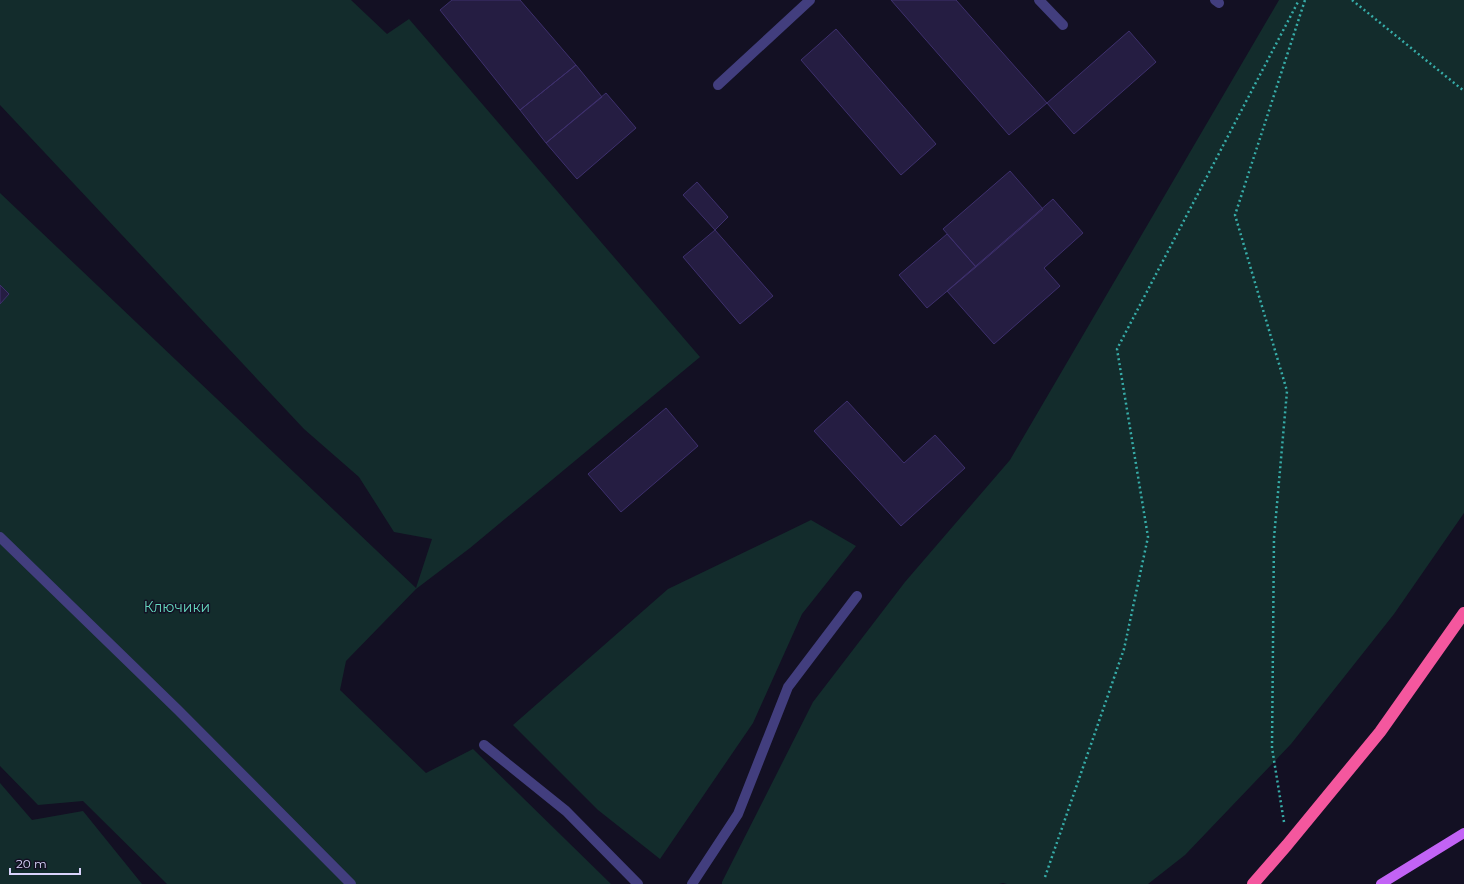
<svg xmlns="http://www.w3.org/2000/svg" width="1464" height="884" viewBox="0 0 1464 884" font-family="Montserrat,sans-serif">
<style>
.green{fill:#132c2c}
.building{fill:#251d42;stroke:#3e306d}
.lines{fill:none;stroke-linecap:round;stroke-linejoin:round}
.path{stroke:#37ada9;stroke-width:2.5;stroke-dasharray:2 3;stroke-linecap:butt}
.lane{stroke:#423e7e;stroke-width:10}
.primary{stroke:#c263f5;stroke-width:10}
.highway{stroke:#f4579e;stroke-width:12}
.labels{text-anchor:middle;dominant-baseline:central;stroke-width:3;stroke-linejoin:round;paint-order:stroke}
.park-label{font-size:14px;fill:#65d7be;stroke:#131023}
</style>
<rect width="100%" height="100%" fill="#131023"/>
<path class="green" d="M0 0H351L387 34 409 19 700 357 470 548 416 589 346 661 340 690 426 773 473 749 611 884H167L83 801 38 805 0 766V193L416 588 432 539 394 532 359 477 304 429 0 105Z
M1279 0H1464V513L1394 614 1291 744 1185 855 1148 884H1007L1003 883 999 884H722V882L813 702 905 582 1010 460Z
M811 520 856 546 802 614 753 723 660 859 598 810 513 725 668 589Z
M0 783 32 820 83 811 142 884H0Z"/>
<path class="building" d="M452 0H520L576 65 520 110 440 10Z
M891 0H956L1047 103 1009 135Z
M836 29 936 144 901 175 801 60Z
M1129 31 1156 62 1074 134 1047 103Z
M576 65 602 97 546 143 520 110Z
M606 93 636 128 577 179 546 143Z
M1010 171 1043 209 976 267 943 229Z
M697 182 728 217 715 230 683 195Z
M1053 199 1083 233 1044 268 1060 286 994 344 947 291Z
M715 230 773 296 740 324 683 257Z
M947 234 976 267 927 308 899 275Z
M0 285 9 294 0 304Z
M847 401 904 463 935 435 965 468 901 526 814 431Z
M666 408 698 446 621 512 588 474Z"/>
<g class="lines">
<path class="path" d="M1352 0 1464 91
M1284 822 1272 748 1274 538 1287 391 1235 215 1305 0
M1045 877 1124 649 1148 537 1117 349 1299 0"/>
<path class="lane" d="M1039 0 1063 25
M1215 0 1219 3
M718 85 810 0
M0 537 178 710 351 884
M484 745 566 811 638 884
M692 884 738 814 788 687 857 596"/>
<path class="primary" d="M1381 884 1464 833"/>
<path class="highway" d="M1253 884 1287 845 1380 732 1464 613"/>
</g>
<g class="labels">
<g class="park-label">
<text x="177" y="607">Ключики</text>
</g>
</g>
<path d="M10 868v6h70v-6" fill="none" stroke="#dad4fc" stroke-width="2"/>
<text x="16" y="868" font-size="12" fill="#dad4fc" stroke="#131023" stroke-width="3" paint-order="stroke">20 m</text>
</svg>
